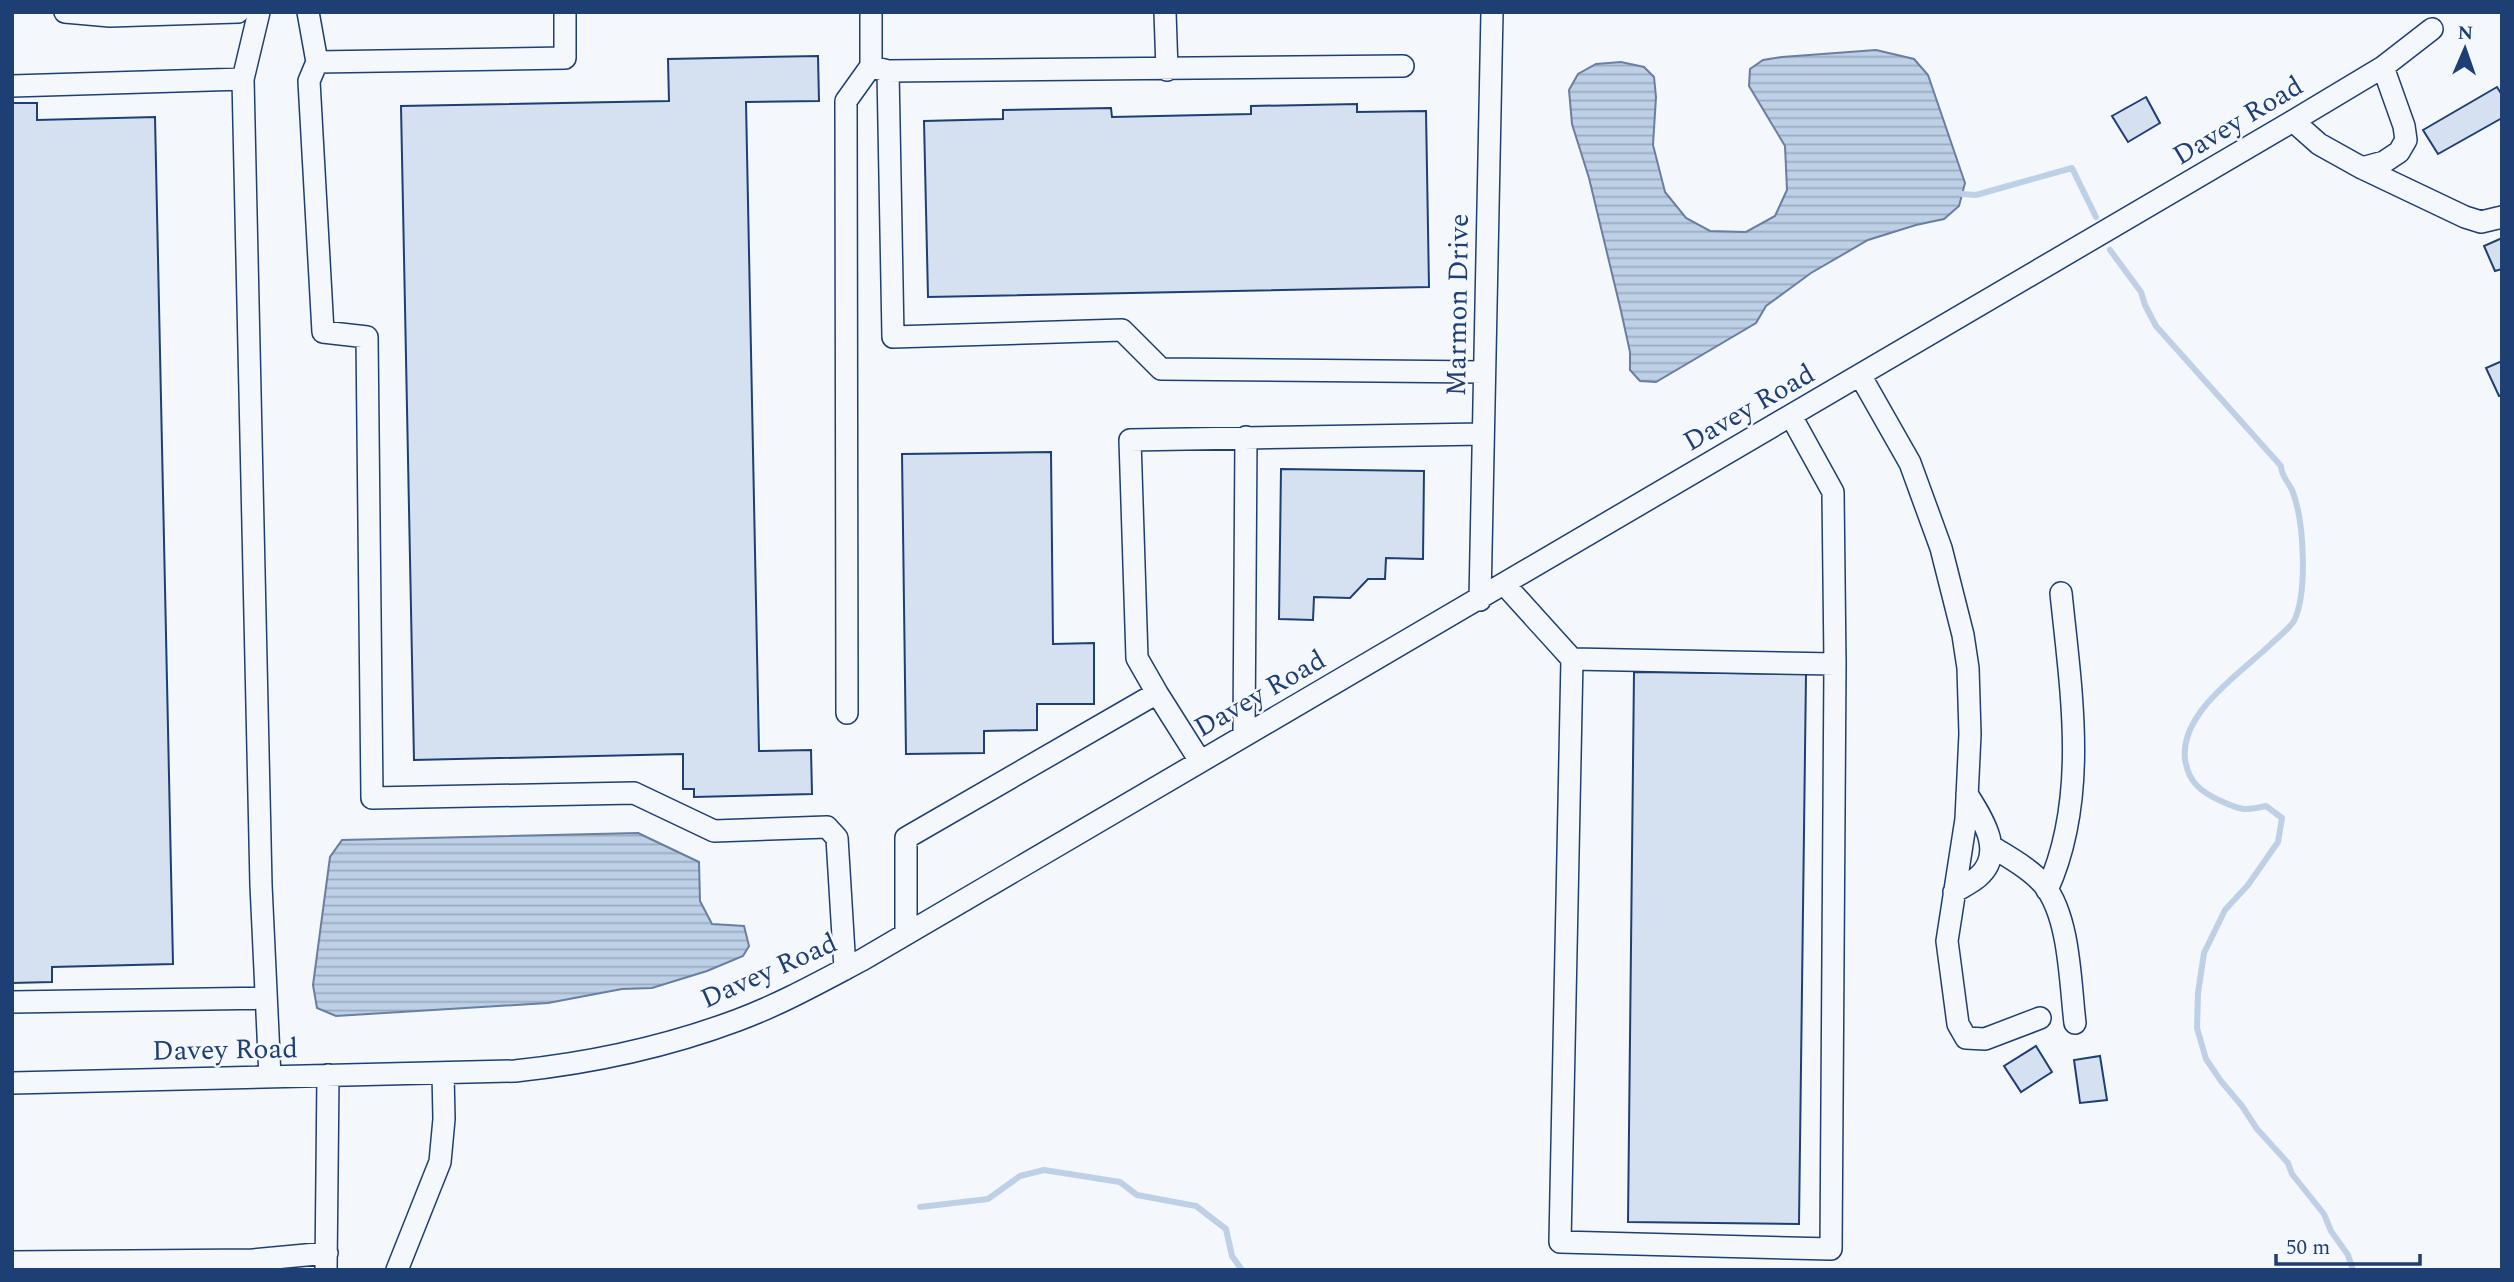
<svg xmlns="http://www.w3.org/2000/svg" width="2514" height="1282" viewBox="0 0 2514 1282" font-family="Spectral,serif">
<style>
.water{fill:url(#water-rules);stroke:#687fa3;stroke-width:2}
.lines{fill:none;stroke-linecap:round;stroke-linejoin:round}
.stream{stroke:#bed0e5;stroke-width:6}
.building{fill:#d5e0f0;stroke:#1d3f73;stroke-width:2}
.minor-casing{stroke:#1d3f73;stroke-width:24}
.minor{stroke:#f4f7fb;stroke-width:21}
.labels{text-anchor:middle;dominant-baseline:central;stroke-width:5;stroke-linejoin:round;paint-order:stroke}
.street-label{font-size:28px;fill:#1d3f73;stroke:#f4f7fb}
</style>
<defs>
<pattern id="water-rules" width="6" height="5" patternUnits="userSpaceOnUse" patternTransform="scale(1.75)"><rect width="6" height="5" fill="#bed0e5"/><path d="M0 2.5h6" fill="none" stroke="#9aaabe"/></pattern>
</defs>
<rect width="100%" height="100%" fill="#f4f7fb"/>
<path class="water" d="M1876 50 1914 59 1928 75 1965 183 1959 206 1944 219 1916 225 1868 240 1811 273 1766 306 1756 323 1656 382 1640 381 1630 370V352L1621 311 1589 178 1572 124 1569 90 1578 74 1596 64 1621 62 1644 67 1654 77 1656 97 1653 145 1665 192 1686 218 1710 231 1746 232 1775 216 1787 190 1785 146 1749 86 1750 69 1763 60 1782 57Z
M638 833 699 862 700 901 712 924 744 926 749 946 743 956 707 971 652 988 622 989 548 1003 336 1016 317 1008 313 985 330 857 342 840Z"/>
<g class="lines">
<path class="stream" d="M1962 194 1976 195 2072 168 2096 217
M2110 250 2141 292 2145 305 2156 326 2281 466C2281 476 2288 481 2292 490 2304 519 2308 592 2294 621 2289 629 2278 637 2271 644 2241 673 2180 712 2185 759 2188 782 2201 792 2221 801 2240 810 2245 811 2266 806L2282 818 2278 842 2248 885 2225 910 2204 953 2198 993 2197 1028 2206 1059 2221 1081 2242 1106 2257 1129 2288 1163 2292 1174 2324 1214 2331 1231 2348 1255 2353 1270
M920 1207 988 1199 1020 1176 1044 1170 1120 1182 1137 1195 1196 1206 1226 1229 1232 1256 1242 1270"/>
</g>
<path class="building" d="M818 56 819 101 746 102 759 751 811 750 812 794 694 797V789H683V754L414 760 401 106 669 101 668 59Z
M2497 87 2502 95V118L2438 154 2423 130Z
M2146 97 2160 123 2128 142 2112 116Z
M12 103H37V120L155 117 173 964 52 967V982L12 983Z
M1357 104V112L1426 111 1429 287 928 297 924 121 1003 119V110L1111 108 1112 117 1251 114V106Z
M2502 238V269L2495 271 2484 246Z
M2502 361V395L2499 396 2486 368Z
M1051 452 1053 644 1094 643V704H1037V730L984 731V753L906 754 902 454Z
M1281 469 1424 471 1423 559 1386 558 1385 579H1368L1350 598 1314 597 1313 620 1279 619Z
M1634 672 1806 674 1799 1224 1628 1222Z
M2036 1046 2052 1072 2021 1092 2004 1066Z
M2100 1056 2107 1100 2080 1103 2074 1060Z"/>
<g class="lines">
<defs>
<path id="minor" d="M65 12 110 16 238 12
M308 12 317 62 309 81 323 332 367 337 372 798 634 793 714 831 827 827 837 838 845 969
M1165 12 1167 70
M317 62 565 58V12
M876 68 888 71 1403 66
M888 71 893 337 1122 330 1161 369 1484 372
M243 79 261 885 270 1077
M12 86 243 79 259 12
M2293 121 2319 144 2362 168 2465 217 2481 222 2502 217
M2362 168 2384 162 2399 152 2406 140 2404 126 2383 67
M1860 375 1910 463 1941 548 1963 635 1968 668 1970 734 1966 819 1947 941 1958 1024 1966 1038 1985 1039 2040 1018
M1505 585 1572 659 1560 1242 1831 1249 1835 664 1833 492 1791 416
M1480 600 1492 12
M1572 659 1835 664
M1157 693 1200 761
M847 713 846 101 871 66V12
M1244 736 1246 437
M1991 846C2008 857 2031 869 2044 885 2070 918 2070 982 2075 1023
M2047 890C2089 798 2071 691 2061 593
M1954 892C1962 887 1971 883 1978 877 2006 853 1982 818 1967 794
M906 934V838L1157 693 1137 658 1130 440 1483 434
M12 1002 266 998
M12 1083 515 1071C591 1063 666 1047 738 1020 781 1004 822 981 862 960L2293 121 2383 67 2432 29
M12 1262 253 1260
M253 1270V1260L327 1253
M326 1270 328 1075
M397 1270 440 1162 444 1119 443 1073"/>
</defs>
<use href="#minor" class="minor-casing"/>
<use href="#minor" class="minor"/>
</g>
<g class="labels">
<g class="street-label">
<text transform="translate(2238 121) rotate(-31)">Davey Road</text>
<text transform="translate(1458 305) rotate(-89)">Marmon Drive</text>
<text transform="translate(1749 408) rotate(-30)">Davey Road</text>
<text transform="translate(1260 694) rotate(-30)">Davey Road</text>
<text transform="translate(769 971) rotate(-24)">Davey Road</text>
<text transform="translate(225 1050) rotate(-1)">Davey Road</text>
</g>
</g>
<rect width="2514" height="1282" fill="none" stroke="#1d3f73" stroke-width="28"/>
<g transform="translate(2465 49) rotate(2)" stroke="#f4f7fb" stroke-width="5" paint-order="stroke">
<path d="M0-5L12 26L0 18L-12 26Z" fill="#1d3f73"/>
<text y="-10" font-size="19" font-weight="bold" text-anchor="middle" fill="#1d3f73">N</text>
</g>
<path d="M2276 1254v10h144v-10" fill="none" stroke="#1d3f73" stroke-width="3.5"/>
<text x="2286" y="1254" font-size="21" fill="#1d3f73" stroke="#f4f7fb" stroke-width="5" paint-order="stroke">50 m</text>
</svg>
